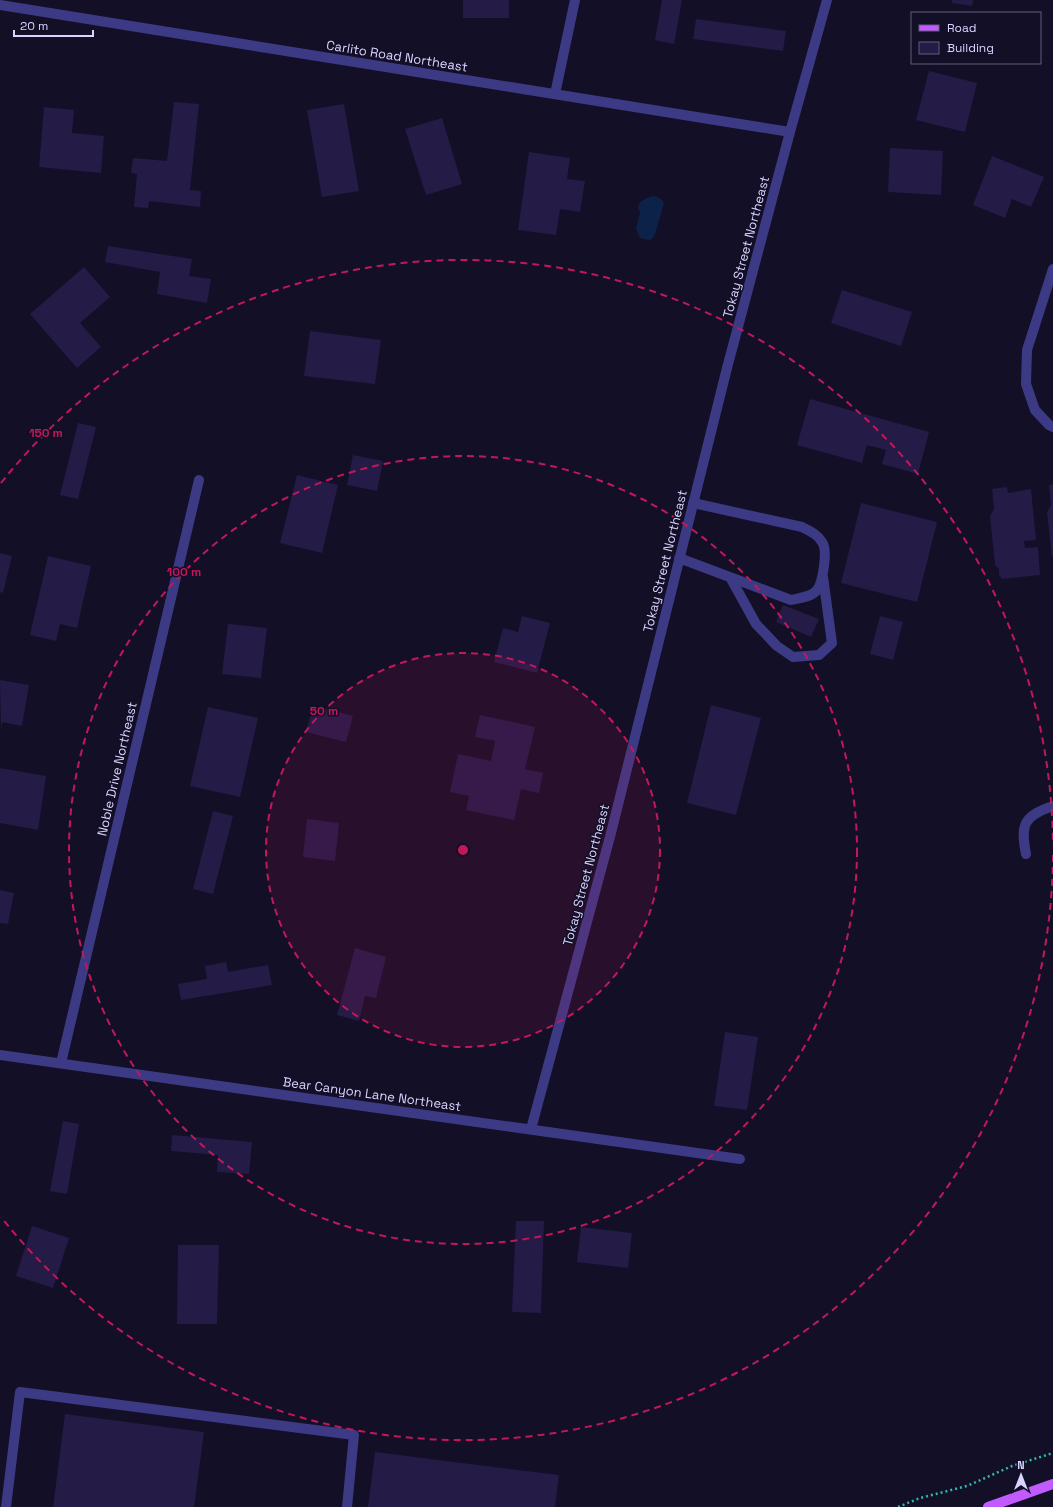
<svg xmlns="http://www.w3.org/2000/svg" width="1053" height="1507" viewBox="0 0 1053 1507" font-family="'Space Grotesk',sans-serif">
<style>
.water{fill:#0c2248}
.building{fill:#241b47}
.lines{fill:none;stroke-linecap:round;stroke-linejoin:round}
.path{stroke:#2fb8b0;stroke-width:2.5;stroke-dasharray:2 3;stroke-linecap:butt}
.minor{stroke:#3d3a85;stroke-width:10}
.major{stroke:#c25bff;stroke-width:10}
.ring{fill:none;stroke:#c2185b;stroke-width:2;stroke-dasharray:7 5}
.labels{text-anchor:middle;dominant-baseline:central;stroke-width:3;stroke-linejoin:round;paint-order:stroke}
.street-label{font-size:13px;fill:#d9d4ff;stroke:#130f26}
.centre{fill:#c2185b;stroke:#130f26;stroke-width:2}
.ring-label{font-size:12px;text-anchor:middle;font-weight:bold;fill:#c2185b;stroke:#130f26;stroke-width:3;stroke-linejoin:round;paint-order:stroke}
</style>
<rect width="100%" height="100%" fill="#130f26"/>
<path class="water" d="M653 196C658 196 661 199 664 203L663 207 655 234 652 239 648 240 640 238 636 229 640 213 638 206C640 200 647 198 653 196Z"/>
<path class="building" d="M463 0H509V18H463Z
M662 0H682L674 44 655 40Z
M952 0H973L972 6 952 3Z
M696 19 786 31 783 51 693 39Z
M929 71 977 83 965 132 916 120Z
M174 102 199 104 190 190 201 191 200 207 149 201 148 208 134 207 137 174 131 173 133 158 167 161Z
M344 104 359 191 322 197 307 110Z
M44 107 74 110 72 133 104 136 101 173 39 167Z
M442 118 462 184 426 195 405 129Z
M890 148 943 151 941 195 888 192Z
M529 152 570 158 567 179 585 181 580 212 560 209 556 235 518 230Z
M992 156 1044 177 1031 207 1012 199 1005 218 973 205Z
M108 246 192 259 189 276 211 279 207 303 157 294 160 272 105 262Z
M84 267 110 297 80 323 101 347 77 368 30 314Z
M842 290 912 312 901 346 831 323Z
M310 331 381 340 375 384 304 376Z
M810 399 929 432 918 474 882 464 886 450 867 445 862 463 797 445Z
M78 423 96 427 78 499 60 495Z
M353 455 383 461 377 491 347 485Z
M297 475 338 485 322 553 280 543Z
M1053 484V557H1052L1047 512 1051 505 1049 485Z
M1007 487 1008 493 1031 489 1036 540 1024 541 1025 548 1038 547 1040 575 1002 579 999 575V569L995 565 990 516 994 509 992 489Z
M861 503 937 522 917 602 841 583Z
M0 553 12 556 3 593 0 592Z
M48 556 91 566 77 628 60 624 56 641 30 635Z
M783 605 819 619 811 637 776 622Z
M522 616 550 623 537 673 494 662 503 628 518 632Z
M880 616 903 622 893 660 870 654Z
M228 624 267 628 261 678 222 674Z
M0 680 29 685 22 726 2 722 1 731Z
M711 705 761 718 736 815 687 803Z
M313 706 353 716 346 742 306 732Z
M208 707 258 718 240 797 190 786Z
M480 715 535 727 525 769 543 773 539 793 521 789 514 820 466 810 469 796 450 792 458 754 491 761 495 741 475 737Z
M0 768 46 776 38 830 0 823Z
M213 811 233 816 213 894 193 889Z
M307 819 339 823 335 861 303 857Z
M0 890 14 893 8 924 0 923Z
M355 948 386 957 376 998 365 996 359 1021 337 1015Z
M226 962 228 972 268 965 272 985 181 1000 178 984 207 979 205 966Z
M725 1032 758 1037 747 1110 714 1106Z
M63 1121 79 1124 67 1194 50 1191Z
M172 1135 252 1142 249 1174 217 1172 218 1155 171 1151Z
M516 1221H544L541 1313 512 1312Z
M32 1226 69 1238 53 1288 16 1276Z
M581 1227 632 1233 628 1268 577 1262Z
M178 1245H219L217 1324H177Z
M65 1414 204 1432 194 1507H53Z
M375 1452 559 1475 555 1507H368Z"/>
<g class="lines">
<path class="path" d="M898 1507 920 1498 967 1486 1012 1466 1053 1453"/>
<path class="minor" d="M0 5 790 132
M555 94 575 0
M1053 269 1027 350 1026 384 1035 410 1049 425 1053 427
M679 558 791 600C799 598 812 597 817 590 823 582 828 550 822 542 817 534 810 531 802 527L693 503
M730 577 756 624 777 646 793 657 819 655 832 643 823 577
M1026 854C1020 824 1024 816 1053 806
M0 1055 740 1159
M61 1063 199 480
M531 1129 611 833 727 368 790 132 827 0
M6 1507 20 1392 354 1435 347 1507"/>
<path class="major" d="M988 1507 1053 1484"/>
</g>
<circle cx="463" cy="850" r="197" fill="#c2185b" fill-opacity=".12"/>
<g class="ring">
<circle cx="463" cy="850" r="197"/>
<circle cx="463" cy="850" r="394"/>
<path d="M1053 855A590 590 0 0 1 1 1217M1 483A590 590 0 0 1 1053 845"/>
</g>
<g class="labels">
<g class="street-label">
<text transform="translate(397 56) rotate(9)">Carlito Road Northeast</text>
<text transform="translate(746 247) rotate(-75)">Tokay Street Northeast</text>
<text transform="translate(665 561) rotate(-76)">Tokay Street Northeast</text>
<text transform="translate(117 769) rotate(-77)">Noble Drive Northeast</text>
<text transform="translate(586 875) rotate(-75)">Tokay Street Northeast</text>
<text transform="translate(372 1094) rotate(8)">Bear Canyon Lane Northeast</text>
</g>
</g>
<circle cx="463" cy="850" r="6" class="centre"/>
<g class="ring-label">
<text x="46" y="437">150 m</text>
<text x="184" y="576">100 m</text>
<text x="324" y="715">50 m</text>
</g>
<rect x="911" y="12" width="130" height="52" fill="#130f26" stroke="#625e7d"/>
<rect x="919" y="25" width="20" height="6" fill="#c25bff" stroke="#625e7d"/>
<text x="947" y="32" font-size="12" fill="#d9d4ff">Road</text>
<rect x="919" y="42" width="20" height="12" fill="#241b47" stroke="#625e7d"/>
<text x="947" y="52" font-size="12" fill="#d9d4ff">Building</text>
<g transform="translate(1021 1475)" stroke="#130f26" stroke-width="3" paint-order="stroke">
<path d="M0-3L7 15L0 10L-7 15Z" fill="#d9d4ff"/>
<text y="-6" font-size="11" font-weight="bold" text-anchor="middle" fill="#d9d4ff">N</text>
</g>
<path d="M14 30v6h79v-6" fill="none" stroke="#d9d4ff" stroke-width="2"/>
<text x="20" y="30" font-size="12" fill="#d9d4ff" stroke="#130f26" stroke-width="3" paint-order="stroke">20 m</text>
</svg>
